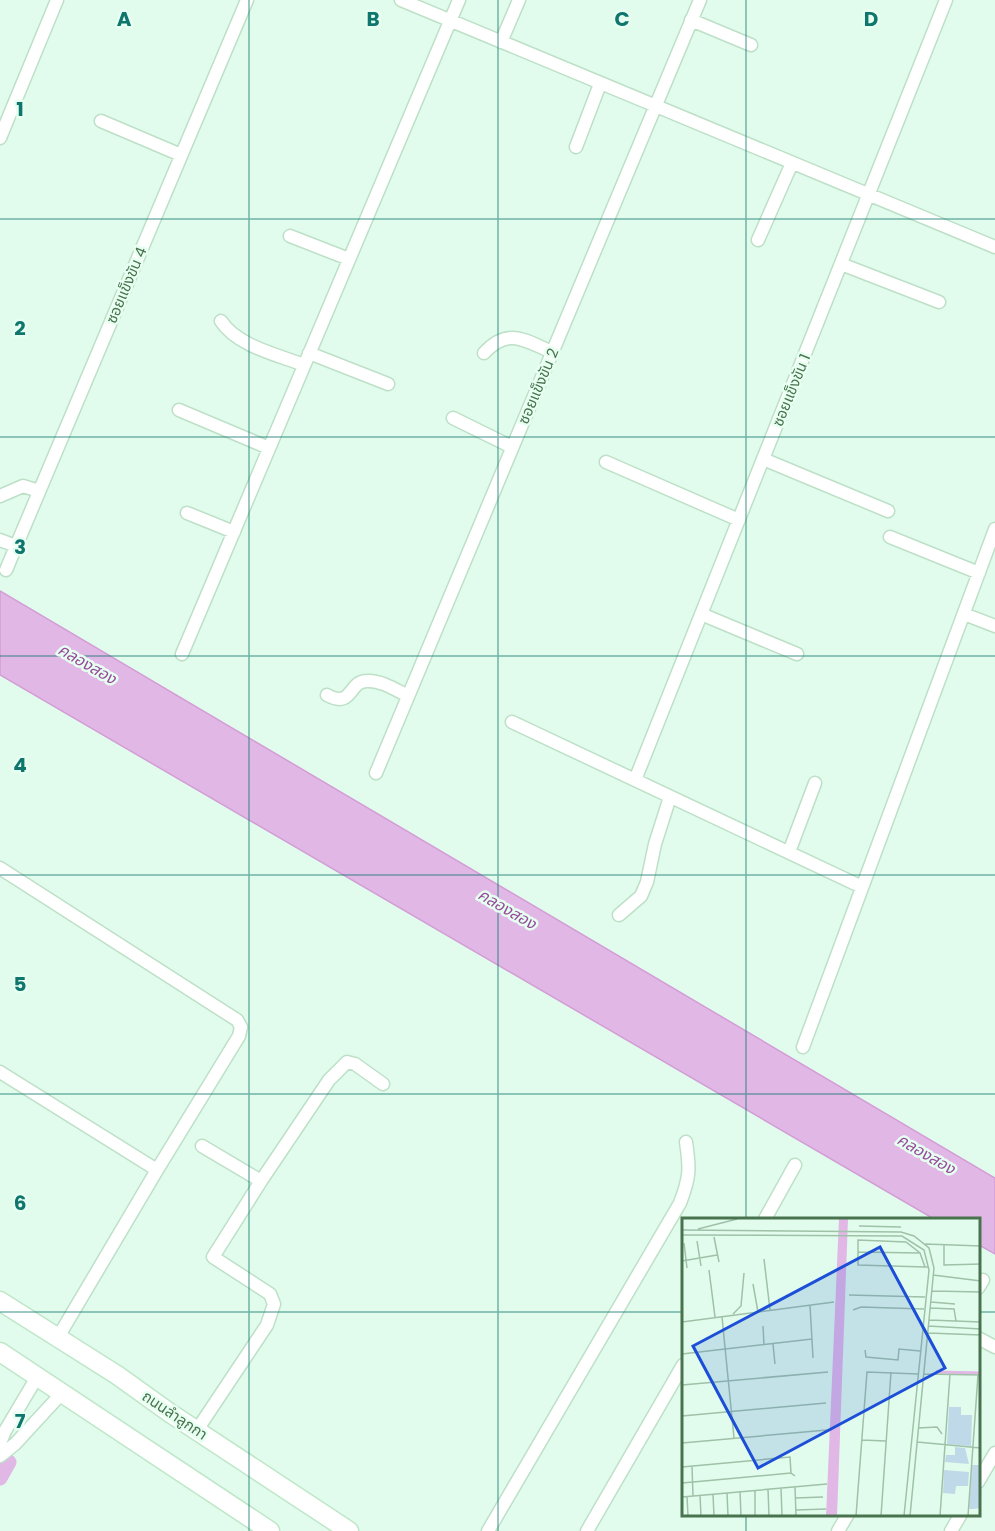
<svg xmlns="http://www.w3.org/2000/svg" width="995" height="1531" viewBox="0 0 995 1531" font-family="Poppins,'Noto Sans Thai',sans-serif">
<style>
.water{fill:#e1b7e5;stroke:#d39dd6;stroke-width:1.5}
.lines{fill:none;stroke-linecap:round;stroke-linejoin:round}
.canal{stroke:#e1b7e5;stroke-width:15}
.minor-casing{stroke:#bde0c7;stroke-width:15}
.secondary-casing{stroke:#bee7c8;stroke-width:21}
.minor{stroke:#fff;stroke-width:12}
.secondary{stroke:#fff;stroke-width:18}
.grid{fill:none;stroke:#0f766e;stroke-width:1.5;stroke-opacity:0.55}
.labels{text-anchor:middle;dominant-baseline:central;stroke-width:5;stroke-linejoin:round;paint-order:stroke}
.street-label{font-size:15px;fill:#49734f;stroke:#e7fff1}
.water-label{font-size:16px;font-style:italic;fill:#974b9b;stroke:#e7fff1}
.inset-river{fill:none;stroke:#e1b7e5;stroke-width:3}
.inset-road{fill:none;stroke:#9fc1a8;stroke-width:1.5}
.view{fill:#1d4ed8;fill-opacity:0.15;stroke:#1d4ed8;stroke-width:3}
.inset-edge{fill:none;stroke:#49734f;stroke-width:3}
.grid-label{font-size:20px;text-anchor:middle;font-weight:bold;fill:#0f766e;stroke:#e7fff1;stroke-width:5;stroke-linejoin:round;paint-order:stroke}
</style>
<rect width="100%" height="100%" fill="#e1fcec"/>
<path class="water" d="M0 591 995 1178V1254L979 1245 978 1219H934L0 675Z"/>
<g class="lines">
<path class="canal" d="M0 1478 9 1462"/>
<defs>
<path id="minor" d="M401 0 995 247
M691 20 751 45
M501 42 519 0
M101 121 181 155
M0 138 57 0
M576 147 600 84
M290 236 349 259
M758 240 792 163
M841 264 939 302
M221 321C237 346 278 355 304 365
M309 353 388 384
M484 353C508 327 524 340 552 352
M179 410 269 448
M453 418 512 447
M763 459 888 511
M606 462 739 520
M0 496 23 486 39 491
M187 513 234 532
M890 537 979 573
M0 540 16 546
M6 570 247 0
M701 614 797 654
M964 614 995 626
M182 654 459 0
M327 695C353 709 348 681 367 681 381 680 396 690 408 696
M512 722 862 887
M376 773 700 0
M635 780 946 0
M789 852 815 783
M0 868 237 1020 241 1027 239 1036 157 1170 57 1339
M619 915 641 896 647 882 655 844 670 797
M803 1047 995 529
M0 1072 157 1170
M202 1146 261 1181
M765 1219 795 1165
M978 1288 983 1280
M978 1338 995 1347
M197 1430 267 1325 274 1304 270 1294 213 1257 261 1181 329 1080 347 1062 355 1064 383 1084
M0 1443 5 1431 37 1377
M0 1456 15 1444 62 1393
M978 1482 995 1453
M488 1531 680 1203C690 1177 690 1169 686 1142
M587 1531 683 1365
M838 1531 848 1514
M951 1531 961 1514"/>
<path id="secondary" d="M0 1301 117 1375 170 1413 349 1531
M0 1352 270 1531"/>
</defs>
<use href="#minor" class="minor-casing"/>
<use href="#secondary" class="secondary-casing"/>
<use href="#minor" class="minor"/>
<use href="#secondary" class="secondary"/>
</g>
<path class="grid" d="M249 0V1531M498 0V1531M746 0V1219M0 219H995M0 437H995M0 656H995M0 875H995M0 1094H995M0 1312H683M978 1312H995M746 1514V1531"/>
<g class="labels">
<g class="street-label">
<text transform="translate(126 285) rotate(-67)">ซอยแข็งขัน 4</text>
<text transform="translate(538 386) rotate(-67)">ซอยแข็งขัน 2</text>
<text transform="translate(791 390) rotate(-68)">ซอยแข็งขัน 1</text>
<text transform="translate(175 1415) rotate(34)">ถนนลำลูกกา</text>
</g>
<g class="water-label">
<text transform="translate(87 664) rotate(30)">คลองสอง</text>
<text transform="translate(507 909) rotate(30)">คลองสอง</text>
<text transform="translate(926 1154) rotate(30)">คลองสอง</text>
</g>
</g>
<g transform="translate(682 1218)">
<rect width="298" height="298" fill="#e1fcec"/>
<path d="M267 189H279V197H290L289 228 265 226ZM273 229 283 230 287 246 263 244 264 237H273ZM262 252 287 254 286 268H274L273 276 261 275Z" fill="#c0d9e9"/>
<path d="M290 247H298V290L291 291H287Z" fill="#c0d9e9"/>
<path d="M157 1H166L155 298H144Z" fill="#e1b7e5"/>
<path class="inset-river" d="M254 154 299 155"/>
<path class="inset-road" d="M177 8 219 9M16 11 55 1M0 12 219 14 232 18 247 30 252 50 228 298M0 17 220 18 242 32 247 52 222 298M32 19 37 44M15 23 19 48M2 25 5 50M243 26 299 28M262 27V47L299 46M176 34 237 35M82 41 88 92M0 43 35 37M243 49 238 35 224 24 176 22V47L243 49H247M27 52 33 99M251 57 299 63M71 66 76 94M250 73 299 74M167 77 243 79M249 84 273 86M128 87 131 140M248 90 272 91 274 103M171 92 179 89 242 91M51 96 59 88 62 55M40 99 52 220M247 102 299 104M0 104 152 84M81 108 82 127M246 108 299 111M246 115 299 117M91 126 93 146M183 132 184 139 216 142 217 131 238 133M0 136 130 121M242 156 299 157M0 167 146 154M0 198 144 185M236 210 255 209 260 216M180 222 204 223M235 224 299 230M0 225 145 212M10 248 11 278M0 249 108 239 109 255 113 258M0 265 109 255M113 269 114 298M99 270 100 298M86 271 87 298M73 272V298M58 273 59 298M45 275 46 298M31 276 32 298M18 277 19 298M5 278 6 298M0 279 145 266M113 280 141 279M114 292 144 291M174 298 185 154 236 156M199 298 209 154M258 298 268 156M286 298 296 157"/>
<path class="view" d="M198 29 263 150 76 250 11 128Z"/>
<rect width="298" height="298" class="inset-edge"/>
</g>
<g class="grid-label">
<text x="124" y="26">A</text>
<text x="373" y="26">B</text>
<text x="622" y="26">C</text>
<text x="871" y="26">D</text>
<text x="20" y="116">1</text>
<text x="20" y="335">2</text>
<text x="20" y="554">3</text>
<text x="20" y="772">4</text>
<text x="20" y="991">5</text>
<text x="20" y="1210">6</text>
<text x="20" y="1428">7</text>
</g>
</svg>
